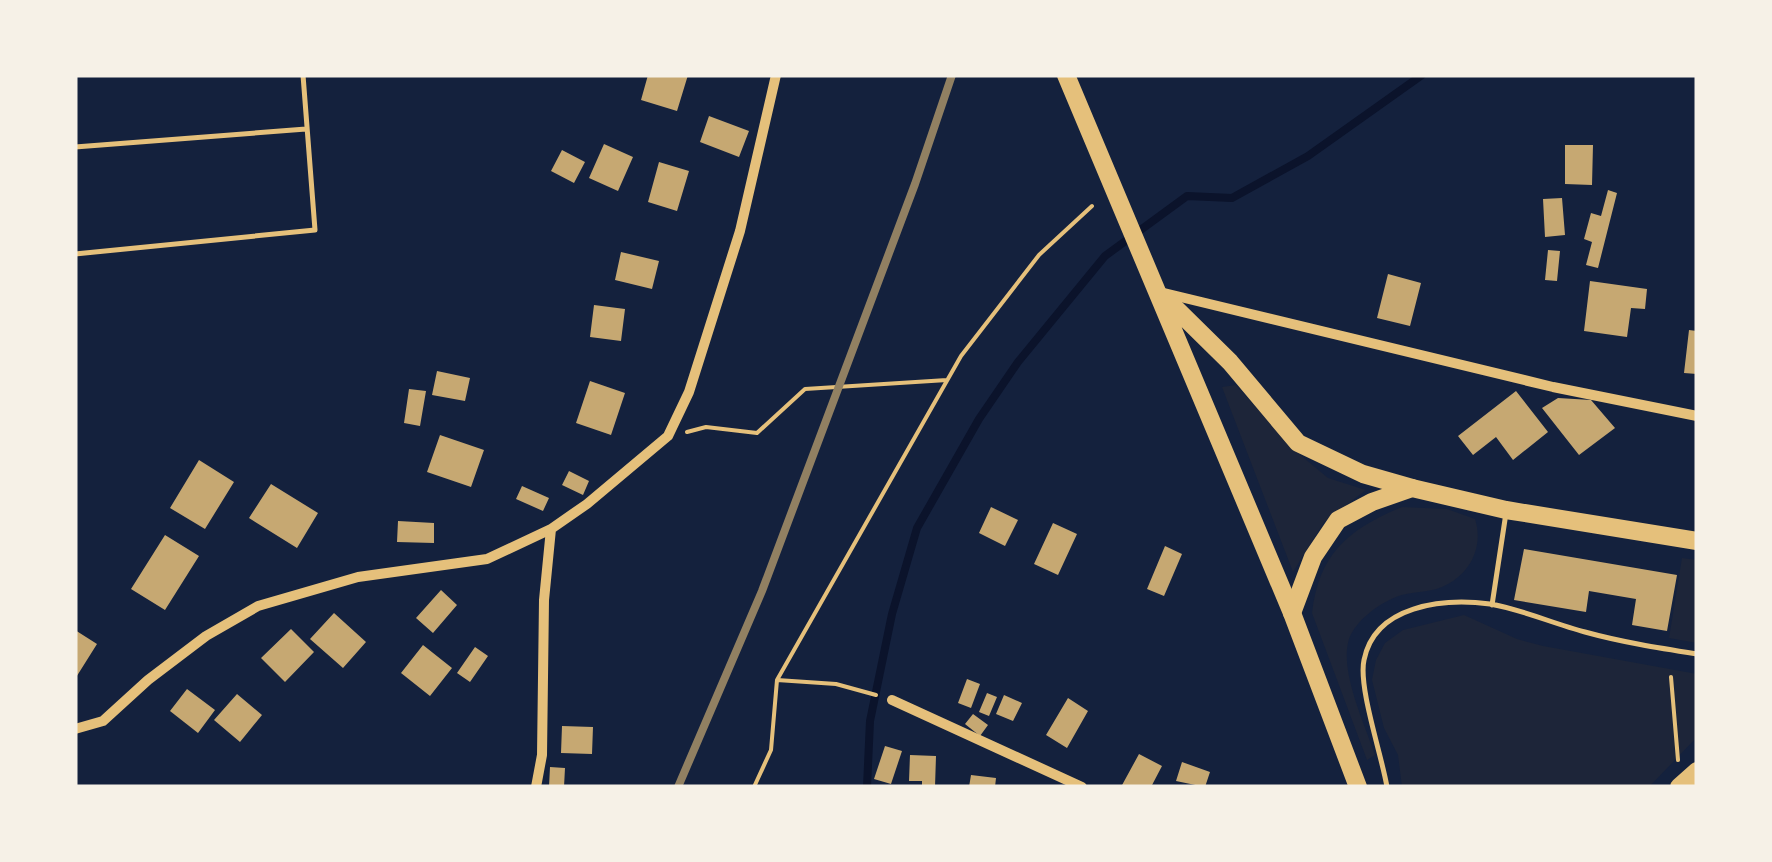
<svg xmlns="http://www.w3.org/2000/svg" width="1772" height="862" viewBox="0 0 1772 862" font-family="Roboto,sans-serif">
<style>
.green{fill:#1d2539}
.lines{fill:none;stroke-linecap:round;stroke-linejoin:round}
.stream{stroke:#0b132b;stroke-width:8}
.building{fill:#c6a872}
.path{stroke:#e5c07b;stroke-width:4}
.service{stroke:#e5c07b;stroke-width:5}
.minor{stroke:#e5c07b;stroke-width:10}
.primary{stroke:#e5c07b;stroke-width:18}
.trunk{stroke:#e5c07b;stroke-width:18}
.rail{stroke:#918062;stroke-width:8}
</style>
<rect width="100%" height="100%" fill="#14213d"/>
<path class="green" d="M1236 385 1292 448 1328 478 1366 490 1324 522 1293 572 1222 387Z
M1402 507 1447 509 1475 519C1484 547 1470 575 1442 587 1428 593 1411 591 1396 597 1378 604 1352 623 1348 643 1341 674 1365 725 1375 755L1367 760 1312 613C1319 553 1349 529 1402 507Z
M1682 558 1697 560V643L1669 638Z
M1464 615 1517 639 1543 646 1697 674V737L1649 787H1402L1398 755 1384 728 1372 680 1376 660 1385 643 1403 630Z"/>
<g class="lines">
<path class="stream" d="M867 787 870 721 892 614 917 528 979 419 1018 362 1105 256 1187 196 1232 198 1308 156 1422 75"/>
</g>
<path class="building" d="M648 75H688L677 111 641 100Z
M709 116 749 131 739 157 700 142Z
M604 144 633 157 618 191 589 178Z
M1565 145H1593L1592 185 1565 184Z
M562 150 585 162 574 183 551 171Z
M659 162 689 171 677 211 648 202Z
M1608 190 1617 193 1598 268 1586 265 1592 242 1584 239 1591 213 1601 216Z
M1562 198 1565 235 1545 237 1543 199Z
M1548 250 1560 251 1557 281 1545 280Z
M621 252 659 261 652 289 615 280Z
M1388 274 1421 283 1410 326 1377 318Z
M1590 281 1647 289 1645 309 1631 308 1627 337 1584 331Z
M594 305 625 309 621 341 590 337Z
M1689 330 1697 331V374L1684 373Z
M437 371 470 378 465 401 432 395Z
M590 381 625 393 611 435 576 423Z
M409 389 426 391 420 426 404 423Z
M1516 391 1548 432 1513 460 1496 437 1473 455 1458 436Z
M1558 398 1591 400 1615 428 1579 455 1542 408Z
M440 435 484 450 471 487 427 472Z
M199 460 234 482 205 529 170 508Z
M569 471 589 481 583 495 562 485Z
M271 484 318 513 297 548 249 518Z
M522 486 549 498 543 511 516 499Z
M991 507 1018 520 1005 546 979 533Z
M398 521 434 523V543L397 542Z
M1053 523 1077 534 1058 575 1034 564Z
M165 535 199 556 165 610 131 589Z
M1165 546 1182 554 1164 596 1147 589Z
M1524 549 1677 575 1667 631 1632 625 1636 599 1589 591 1586 612 1514 600Z
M441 590 457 605 433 633 416 618Z
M334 613 366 642 343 668 310 639Z
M291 629 314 652 285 682 261 658Z
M75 630 97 644 75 679Z
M423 645 452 668 430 696 401 673Z
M475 647 488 656 470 682 457 673Z
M967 679 980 684 971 708 958 703Z
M187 689 215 710 198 733 170 711Z
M987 693 997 697 989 716 979 712Z
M237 694 262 715 240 742 214 720Z
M1004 695 1022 703 1013 721 996 714Z
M1068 698 1088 711 1067 748 1046 735Z
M973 714 988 725 980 736 965 724Z
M562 726 593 727 592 754 561 753Z
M885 746 902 751 891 784 874 779Z
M1139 754 1162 766 1151 787H1121Z
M910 755 936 756 935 787H922V781H909Z
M1182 762 1210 772 1205 787 1176 781Z
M550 767 565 768 564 787H549Z
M971 775 996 778 995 787H969Z"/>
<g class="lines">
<path class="path" d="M687 432 706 427 757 433 805 389 947 380
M1671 677 1678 760
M777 680 836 684 876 695
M754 787 771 750 777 680 961 356 1039 255 1092 206"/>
<path class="service" d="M75 147 306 129
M75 254 315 230 303 75
M1492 605 1506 513
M1387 787C1382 756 1358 687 1364 660 1375 605 1443 598 1490 604 1521 609 1554 624 1585 632 1621 642 1659 648 1697 654"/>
<path class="minor" d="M1164 293 1553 387 1697 416
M892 700 1082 787
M75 729 103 721 148 680 206 636 258 606 358 577 487 559 551 529 587 504 668 436 689 392 740 231 776 75
M536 787 542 755 544 600 551 529"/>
<path class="primary" d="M1292 613 1313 557 1338 520 1372 502 1412 488 1506 510 1697 541
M1679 787 1697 771"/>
<path class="trunk" d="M1066 75 1292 613 1358 787
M1165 298 1230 362 1298 443 1363 474 1412 488"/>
<path class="rail" d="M678 787 762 591 915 184 952 75"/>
</g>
<rect width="1772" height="862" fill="none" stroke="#f6f1e7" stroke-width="155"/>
</svg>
